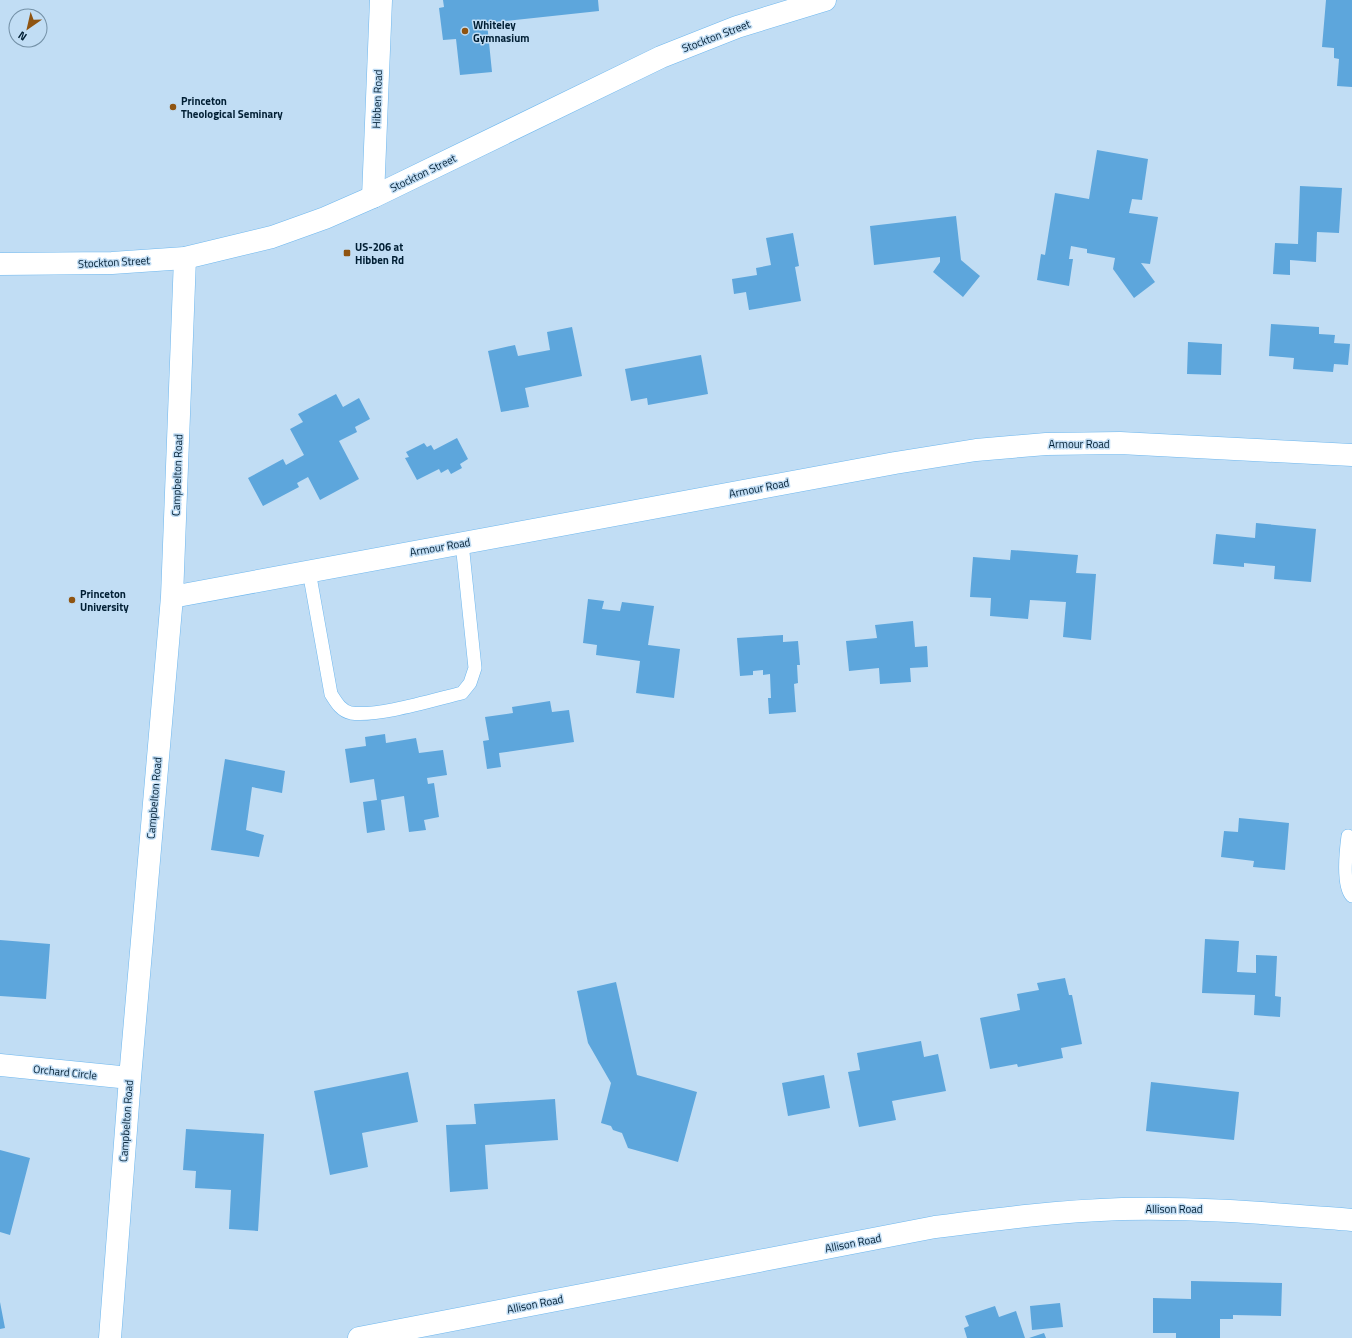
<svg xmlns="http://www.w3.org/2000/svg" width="1352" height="1338" viewBox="0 0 1352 1338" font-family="'Titillium Web',sans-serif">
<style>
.building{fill:#5da6dc}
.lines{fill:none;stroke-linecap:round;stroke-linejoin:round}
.lane-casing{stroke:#6eb7ee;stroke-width:14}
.street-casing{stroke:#6eb7ee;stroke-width:23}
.highway-casing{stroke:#6eb7ee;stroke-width:23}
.lane{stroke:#fff;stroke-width:13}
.street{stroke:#fff;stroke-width:22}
.highway{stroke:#fff;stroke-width:22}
.poi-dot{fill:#8f5411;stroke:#c1ddf4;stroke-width:1.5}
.labels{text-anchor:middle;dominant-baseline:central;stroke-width:3;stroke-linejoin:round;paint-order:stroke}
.poi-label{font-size:11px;font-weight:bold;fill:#001e33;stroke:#c1ddf4;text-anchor:start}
.street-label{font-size:11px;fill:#001e33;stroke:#c1ddf4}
</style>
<rect width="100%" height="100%" fill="#c1ddf4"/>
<path class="building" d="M443 0H598L599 11 487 23 492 72 460 75 456 39 443 40 439 8 444 7Z
M1326 0H1352V87L1337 86 1339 59 1334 58V48L1322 47Z
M1097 150 1148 159 1142 200 1132 199 1129 213 1158 217 1150 264 1141 263 1155 282 1134 298 1113 269 1115 258 1087 253V249L1071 246 1069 259H1073L1069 286 1037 280 1041 254 1045 255 1055 193 1089 199Z
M1300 186 1342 188 1339 233 1317 232 1316 262 1290 260V275L1273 274 1275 243 1298 244Z
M956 216 961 260 980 276 963 297 933 272 940 262V257L874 265 870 226Z
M793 233 799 266 795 267 801 301 749 310 746 292 734 294 732 279 757 275 756 268 771 265 766 238Z
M1271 324 1319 327V334L1335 335 1334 343 1350 344 1348 365 1334 364 1333 372 1293 369 1294 358 1269 356Z
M572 327 582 376 525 388 529 407 501 412 488 351 515 345 518 356 550 350 547 332Z
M1188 342 1222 344 1221 375 1187 374Z
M701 355 708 394 648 405 647 398 631 401 625 369Z
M336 394 343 407 359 398 370 419 355 427 357 432 339 441 359 479 320 500 308 477 297 483 299 487 263 506 248 478 283 459 286 465 304 455 290 429 303 422 298 414Z
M457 438 468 459 460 464 462 468 451 474 448 469 441 473 439 469 417 480 405 458 409 457 406 452 424 443 427 447 431 445 434 450Z
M1256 523 1316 529 1311 582 1274 579 1275 566 1244 563V567L1213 564 1216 534 1255 538Z
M1011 550 1078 555 1076 573 1096 574 1091 640 1063 637 1066 602 1030 600 1028 619 990 616 991 598 970 597 973 557 1010 560Z
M588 599 604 601 602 609 620 611 622 602 654 606 648 645 680 649 674 698 636 693 640 661 596 655 597 645 583 643Z
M913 621 915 647 927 646 928 667 910 668 911 682 880 684 879 668 849 671 846 641 877 638 875 625Z
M783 635V642L798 641 800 665H797L798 683 794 684 796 712 769 714 768 698H771L770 674 763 675V670L753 671V675L740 676 737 638Z
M550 701 552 712 569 710 574 742 499 753 501 767 487 769 483 741 489 740 485 717 513 713 512 707Z
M385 734 386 743 416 738 419 753 443 750 447 775 427 778 428 784 434 783 439 817 424 820 426 830 409 832 404 796 381 800 385 830 367 833 363 802 377 800 374 779 350 783 345 749 366 746 365 737Z
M225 759 285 771 282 793 252 787 246 830 264 835 259 857 211 850Z
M1239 818 1289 823 1285 870 1253 867 1254 861 1221 857 1224 831 1238 832Z
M1205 939 1239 941 1237 972 1256 973V955L1277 956 1275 996 1281 997 1280 1017 1254 1015 1255 995 1202 993Z
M0 940 50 944 46 999 0 996Z
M1065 978 1069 995H1072L1082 1044 1061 1048 1063 1058 1018 1067 1017 1064 990 1069 980 1018 1020 1010 1017 994 1039 990 1037 983Z
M616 982 637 1075 697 1092 678 1162 628 1148 622 1133 613 1130 611 1126 601 1123 611 1083 588 1043 577 991Z
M921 1041 924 1057 938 1054 946 1091 892 1101 896 1120 859 1127 848 1072 860 1070 857 1053Z
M408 1072 418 1122 362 1133 368 1167 330 1175 314 1091Z
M824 1075 830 1108 788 1116 782 1083Z
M1151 1082 1239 1092 1234 1140 1146 1131Z
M555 1099 558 1140 485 1145 488 1189 450 1192 446 1125 476 1124 474 1104Z
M186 1129 264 1134 258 1231 229 1229 231 1190 195 1188 196 1171 183 1170Z
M0 1150 30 1158 10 1235 0 1232Z
M1191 1281 1282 1283 1281 1316 1233 1315V1319H1220V1338H1176V1333H1153V1298L1191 1299Z
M0 1302 5 1328 0 1329Z
M1060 1303 1063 1327 1032 1330 1030 1306Z
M995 1306 999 1317 1016 1311 1025 1338H967L964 1328 969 1326 965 1316Z
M1044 1333 1046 1338H1029Z"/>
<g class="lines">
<defs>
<path id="lane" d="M309 571 331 694C336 702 341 711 351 713 378 717 433 700 462 693L470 683 475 668 462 543
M1348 836C1346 851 1342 886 1352 896"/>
<path id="street" d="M373 197 381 0
M172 597 895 463 976 450 1046 444 1120 443 1352 455
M0 1065 130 1078
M110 1338 130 1078 172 597 185 258
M359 1338 935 1227C997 1219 1059 1211 1122 1209 1199 1207 1275 1214 1352 1220"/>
<path id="highway" d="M0 264 112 263 185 258 272 237 325 218 373 197 661 57 737 27 825 0"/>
</defs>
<use href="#lane" class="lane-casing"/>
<use href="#street" class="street-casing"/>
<use href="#highway" class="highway-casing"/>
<use href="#lane" class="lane"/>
<use href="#street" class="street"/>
<use href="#highway" class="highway"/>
</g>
<g class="poi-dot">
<circle cx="465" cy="31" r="4"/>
<circle cx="173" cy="107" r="4"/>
<rect x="343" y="249" width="8" height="8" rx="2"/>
<circle cx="72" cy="600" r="4"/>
</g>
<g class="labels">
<g class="poi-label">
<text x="473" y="25">Whiteley<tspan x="473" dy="13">Gymnasium</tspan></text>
<text x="181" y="101">Princeton<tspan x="181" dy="13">Theological Seminary</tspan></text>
<text x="355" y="247">US-206 at<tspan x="355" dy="13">Hibben Rd</tspan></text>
<text x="80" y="594">Princeton<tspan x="80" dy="13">University</tspan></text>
</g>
<g class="street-label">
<text transform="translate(716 36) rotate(-21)">Stockton Street</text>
<text transform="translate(377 99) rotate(-88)">Hibben Road</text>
<text transform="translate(423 173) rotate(-26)">Stockton Street</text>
<text transform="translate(114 262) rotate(-3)">Stockton Street</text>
<text x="1079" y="444">Armour Road</text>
<text transform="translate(177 475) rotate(-88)">Campbelton Road</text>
<text transform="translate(759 488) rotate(-11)">Armour Road</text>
<text transform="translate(440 547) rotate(-10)">Armour Road</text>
<text transform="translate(154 798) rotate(-85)">Campbelton Road</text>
<text transform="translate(65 1072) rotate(6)">Orchard Circle</text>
<text transform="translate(126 1121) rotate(-86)">Campbelton Road</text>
<text x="1174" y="1209">Allison Road</text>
<text transform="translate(853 1243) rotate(-11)">Allison Road</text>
<text transform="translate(535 1304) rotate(-11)">Allison Road</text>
</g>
</g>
<g transform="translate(28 28) rotate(214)"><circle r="19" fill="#c1ddf4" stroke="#7491a7"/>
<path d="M0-3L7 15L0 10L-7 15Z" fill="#8f5411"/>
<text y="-6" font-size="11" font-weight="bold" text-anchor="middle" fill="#001e33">N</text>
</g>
</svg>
